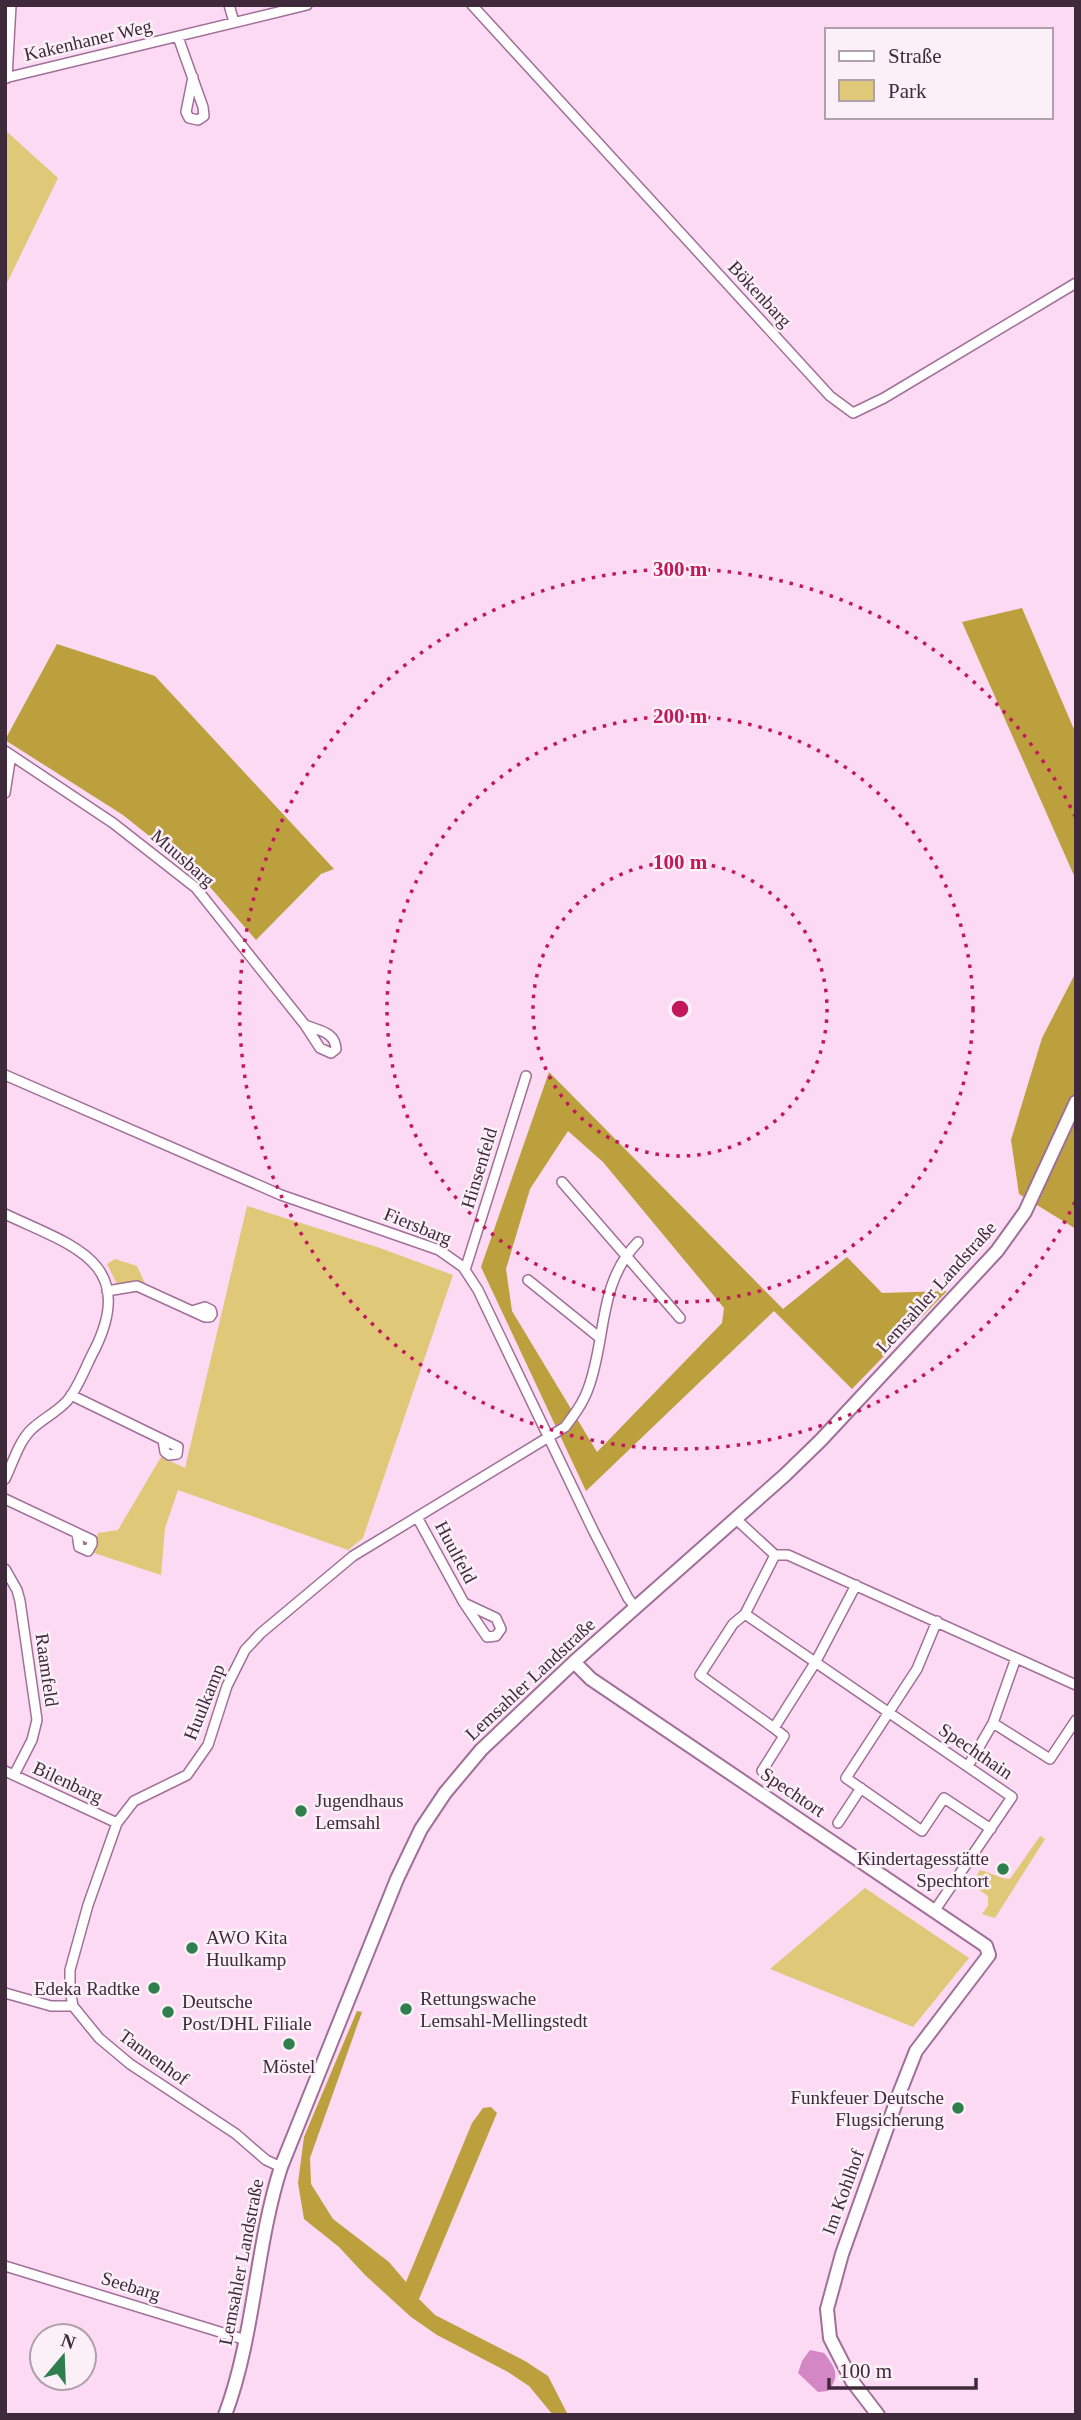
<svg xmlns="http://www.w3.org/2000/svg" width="1081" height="2420" viewBox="0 0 1081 2420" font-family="Georgia,serif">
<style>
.green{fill:#dfc878}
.forest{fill:#bba03d;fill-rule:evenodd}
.water{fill:#d388c5}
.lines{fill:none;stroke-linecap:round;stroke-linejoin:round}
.street-casing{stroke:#a16f97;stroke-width:12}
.secondary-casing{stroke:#a16f97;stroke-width:16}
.street{stroke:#fff;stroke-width:9}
.secondary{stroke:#fff;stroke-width:12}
.ring{fill:none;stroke:#c2185b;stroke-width:3.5;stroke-dasharray:3.5 7}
.poi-dot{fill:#2f7e4e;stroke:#fbeff8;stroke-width:2.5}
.labels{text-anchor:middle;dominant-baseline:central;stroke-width:5;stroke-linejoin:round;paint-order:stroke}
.street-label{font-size:19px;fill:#3f2a3b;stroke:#fbeff8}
.poi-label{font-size:19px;fill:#3f2a3b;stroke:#fbeff8;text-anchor:start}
.centre{fill:#c2185b;stroke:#fbeff8;stroke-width:3.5}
.ring-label{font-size:21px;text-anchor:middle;font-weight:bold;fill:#c2185b;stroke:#fbeff8;stroke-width:5;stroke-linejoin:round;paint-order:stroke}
</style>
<rect width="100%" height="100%" fill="#fcdaf4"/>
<path class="green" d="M5 130 58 178 5 287Z
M247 1206 380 1248 453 1275 363 1538 348 1550 178 1490 165 1528 161 1575 94 1553 98 1533 118 1530 161 1457 185 1468Z
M115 1259 137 1266 145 1283 135 1281 117 1284 107 1264Z
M1040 1836 1045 1839 995 1918 982 1914 988 1906V1896L971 1884 980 1870C990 1872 1003 1880 1010 1879Z
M865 1888 969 1958 913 2027 770 1969Z"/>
<path class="forest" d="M1022 608 1076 734V880L962 622Z
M57 644 155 676 334 869 321 874 256 940 203 879 123 815 5 740Z
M1076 972V1229L1019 1194 1011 1140 1042 1038Z
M549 1072 783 1309 847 1257 882 1293 947 1291 852 1389 774 1311 586 1491 481 1267ZM568 1131 603 1162 724 1308 722 1323 597 1452 512 1311 506 1269 530 1189Z
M357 2011 362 2012 310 2158 311 2184 333 2219 389 2262 406 2282 472 2123 483 2108 491 2107 497 2113 419 2299 435 2315 525 2361 548 2376 568 2415H553L529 2386 508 2372 437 2335 411 2317 365 2275 339 2247 304 2219 298 2183 304 2137Z"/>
<path class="water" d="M810 2350 824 2353C835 2367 841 2376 828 2391L818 2392 798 2373 802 2361Z"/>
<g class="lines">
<defs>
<path id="street" d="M229 5 234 22
M472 5 830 396 853 413 884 398 1076 283
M178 37 203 107 204 116 198 120 189 118 186 112 193 77
M5 78 307 5
M7 78 11 5
M5 751 113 823 196 888 305 1025 320 1048 331 1053 336 1049C335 1032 320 1031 305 1025
M5 793 11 755
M5 1075 281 1195 439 1250 463 1267 478 1290 593 1530 628 1598 636 1608
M562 1182 680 1318
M5 1214C70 1245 138 1261 95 1349 86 1365 79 1387 67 1401 57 1412 44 1418 33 1428 19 1440 13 1463 5 1479
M465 1270 526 1076
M528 1280 600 1338
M107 1291 137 1286 205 1317H210L212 1314 211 1310 205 1307 192 1311
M71 1395 178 1447 177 1454 169 1455 165 1452 163 1440
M5 1499 92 1540V1544L88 1551 79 1547 77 1533
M417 1517 464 1603 487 1637 496 1636 501 1629 496 1618 464 1603
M737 1520 775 1555 745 1614 1012 1797 935 1910
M775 1555H788L1076 1685
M5 1569 17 1590 20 1601 37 1720 32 1740 14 1775
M745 1614 733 1624 700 1675 774 1728 815 1663 856 1585
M937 1621 917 1669 846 1778 922 1831 944 1798 991 1829
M1016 1658 993 1723 1050 1759 1076 1720
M968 1766 993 1723
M5 1771 117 1823
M762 1771 784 1736 774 1728
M838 1823 861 1788
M5 1993 51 2006H73
M281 2167 266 2160 236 2134 130 2064 99 2038 73 2006 70 1990V1970L88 1905 117 1823 134 1801 187 1775 208 1745 227 1686 245 1650 261 1633 353 1556 565 1427C574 1415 583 1403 588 1389 607 1339 597 1284 638 1242
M5 2266 246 2340"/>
<path id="secondary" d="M574 1662 591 1679 986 1946 989 1955 916 2051 899 2094 842 2254 827 2309 830 2338 852 2381 878 2415
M225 2415C255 2335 255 2248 281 2167L397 1879 421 1829 445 1793 481 1750 574 1662 785 1475 821 1440 997 1251 1025 1212 1076 1102"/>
</defs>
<use href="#street" class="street-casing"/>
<use href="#secondary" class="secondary-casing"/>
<use href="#street" class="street"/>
<use href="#secondary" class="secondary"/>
</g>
<g class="ring">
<circle cx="680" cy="1009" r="147"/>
<circle cx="680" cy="1009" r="293"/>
<path d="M1075 1202A440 440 0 1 1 1075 816"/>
</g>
<g class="poi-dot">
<circle cx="301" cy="1811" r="7"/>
<circle cx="1003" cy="1869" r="7"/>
<circle cx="192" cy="1948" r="7"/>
<circle cx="154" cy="1988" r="7"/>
<circle cx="406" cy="2009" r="7"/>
<circle cx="168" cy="2012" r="7"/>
<circle cx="289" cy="2044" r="7"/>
<circle cx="958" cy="2108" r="7"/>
</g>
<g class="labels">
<g class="street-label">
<text transform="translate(88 40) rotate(-13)">Kakenhaner Weg</text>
<text transform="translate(760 294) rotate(47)">Bökenbarg</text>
<text transform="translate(183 858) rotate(41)">Muusbarg</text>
<text transform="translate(479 1168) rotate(-73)">Hinsenfeld</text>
<text transform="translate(418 1226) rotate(22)">Fiersbarg</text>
<text transform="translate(936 1287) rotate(-48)">Lemsahler Landstraße</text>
<text transform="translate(456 1552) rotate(62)">Huulfeld</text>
<text transform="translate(47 1670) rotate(82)">Raamfeld</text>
<text transform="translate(530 1679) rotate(-43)">Lemsahler Landstraße</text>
<text transform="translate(204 1702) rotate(-68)">Huulkamp</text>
<text transform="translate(976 1751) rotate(34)">Spechthain</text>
<text transform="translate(68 1782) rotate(25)">Bilenbarg</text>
<text transform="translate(793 1792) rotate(34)">Spechtort</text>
<text transform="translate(154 2057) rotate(36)">Tannenhof</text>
<text transform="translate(843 2192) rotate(-70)">Im Kohlhof</text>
<text transform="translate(241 2262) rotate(-79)">Lemsahler Landstraße</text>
<text transform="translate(131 2286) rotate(17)">Seebarg</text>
</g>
<g class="poi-label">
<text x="315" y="1800">Jugendhaus<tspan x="315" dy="22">Lemsahl</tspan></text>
<text x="989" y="1858" text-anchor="end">Kindertagesstätte<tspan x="989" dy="22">Spechtort</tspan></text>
<text x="206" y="1937">AWO Kita<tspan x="206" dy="22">Huulkamp</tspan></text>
<text x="140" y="1988" text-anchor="end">Edeka Radtke</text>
<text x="420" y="1998">Rettungswache<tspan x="420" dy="22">Lemsahl-Mellingstedt</tspan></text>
<text x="182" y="2001">Deutsche<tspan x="182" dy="22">Post/DHL Filiale</tspan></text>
<text x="289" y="2066" text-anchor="middle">Möstel</text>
<text x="944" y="2097" text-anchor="end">Funkfeuer Deutsche<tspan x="944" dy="22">Flugsicherung</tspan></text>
</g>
</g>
<circle cx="680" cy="1009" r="10" class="centre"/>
<g class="ring-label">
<text x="680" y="576">300 m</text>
<text x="680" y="723">200 m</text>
<text x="680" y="869">100 m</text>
</g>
<rect width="1081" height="2420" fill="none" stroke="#3f2a3b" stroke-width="14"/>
<rect x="825" y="28" width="228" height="91" fill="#fbeff8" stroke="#b0a0ac" stroke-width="2"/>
<rect x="839" y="51" width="35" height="10" fill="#ffffff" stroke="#b0a0ac" stroke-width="2"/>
<text x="888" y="63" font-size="21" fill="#3f2a3b">Straße</text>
<rect x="839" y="80" width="35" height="21" fill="#dfc878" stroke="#b0a0ac" stroke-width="2"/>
<text x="888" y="98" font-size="21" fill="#3f2a3b">Park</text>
<g transform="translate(63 2357) rotate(19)"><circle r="33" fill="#fbeff8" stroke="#b0a0ac" stroke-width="2"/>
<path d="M0-5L12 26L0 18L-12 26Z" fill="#2f7e4e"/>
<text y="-10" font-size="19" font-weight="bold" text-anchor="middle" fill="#3f2a3b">N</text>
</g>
<path d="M829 2378v10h147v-10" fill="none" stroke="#3f2a3b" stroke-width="3.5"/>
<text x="839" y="2378" font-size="21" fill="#3f2a3b" stroke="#fbeff8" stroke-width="5" paint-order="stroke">100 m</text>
</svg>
